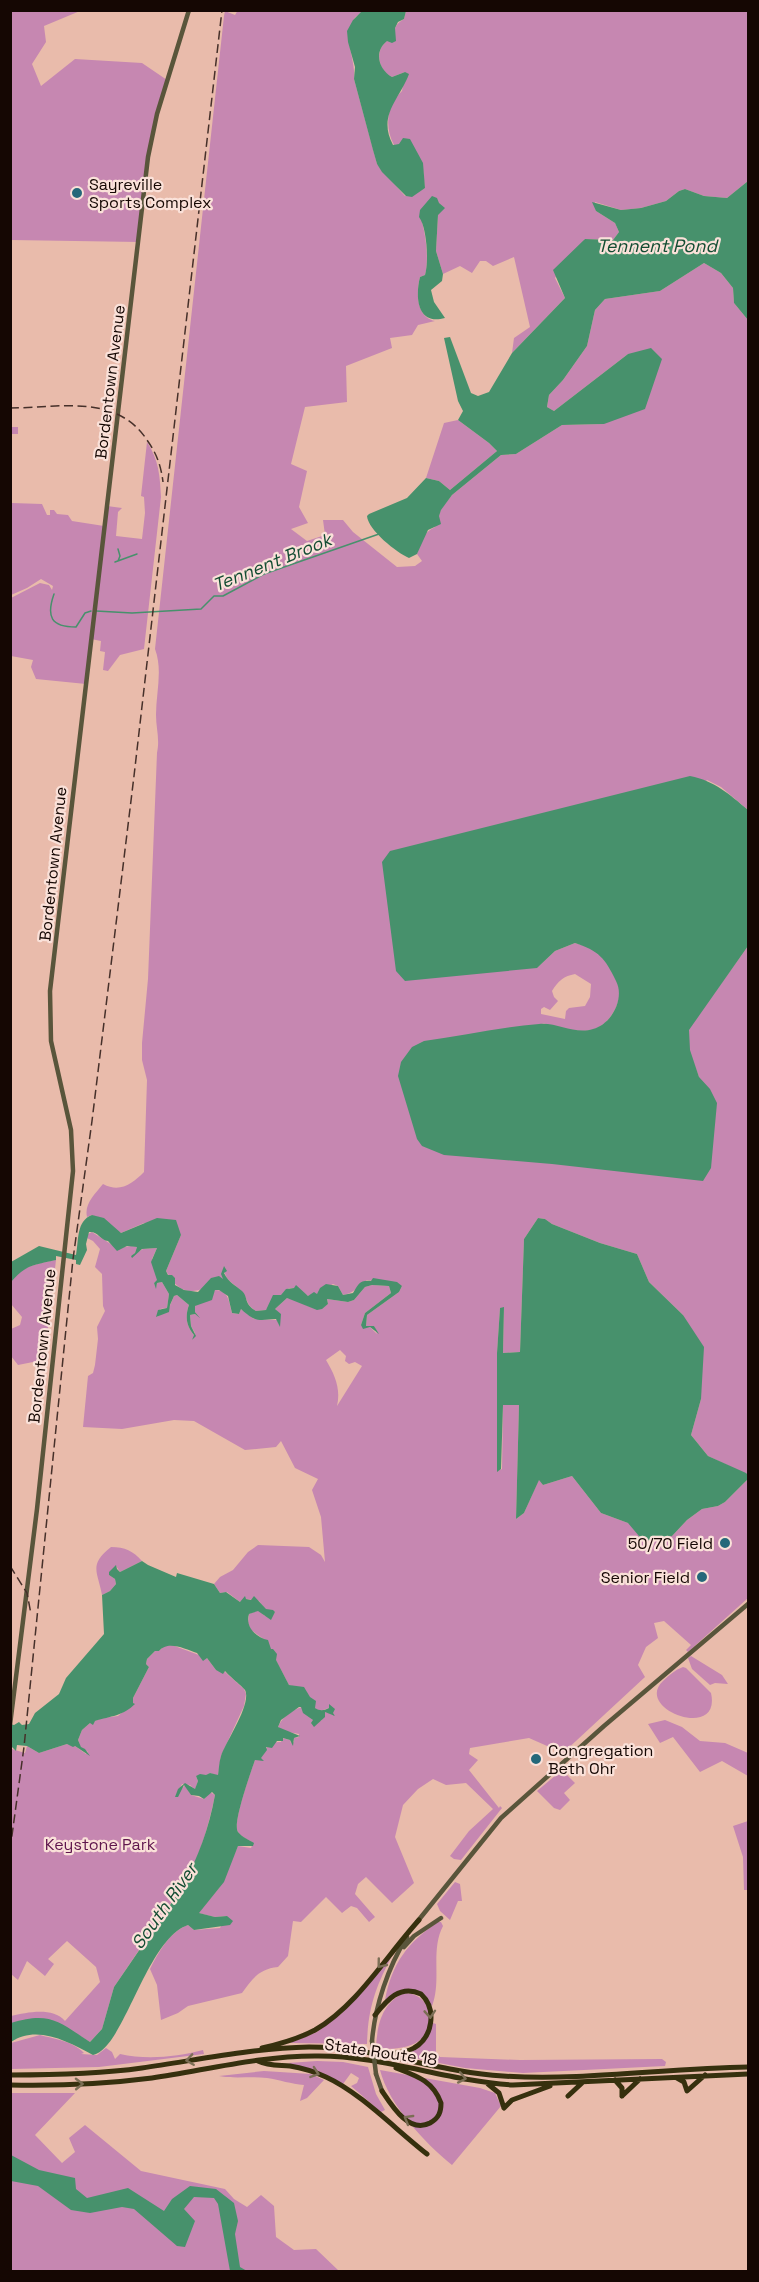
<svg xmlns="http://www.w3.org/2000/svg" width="759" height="2282" viewBox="0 0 759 2282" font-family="'Space Grotesk',sans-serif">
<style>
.green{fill:#c687b1;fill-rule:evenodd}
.water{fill:#47916c}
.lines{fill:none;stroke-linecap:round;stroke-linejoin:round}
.stream{stroke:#47916c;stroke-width:1.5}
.secondary{stroke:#59553b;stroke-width:4.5}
.trunk{stroke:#36300e;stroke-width:5}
.rail{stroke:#46302a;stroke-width:1.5;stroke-dasharray:9 4.5;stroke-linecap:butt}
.secondary-bridge{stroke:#59553b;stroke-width:4.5}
.oneway{stroke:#7b6e55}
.poi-dot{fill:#25687a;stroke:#fae1d9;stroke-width:2}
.labels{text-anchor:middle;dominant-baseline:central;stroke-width:4.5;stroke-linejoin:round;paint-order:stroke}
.poi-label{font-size:16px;fill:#150703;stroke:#fae1d9;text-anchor:start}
.street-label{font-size:16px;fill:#150703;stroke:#fae1d9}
.park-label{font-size:16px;fill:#5f154d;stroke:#fae1d9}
.water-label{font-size:18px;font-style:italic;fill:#124c32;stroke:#fae1d9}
</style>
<rect width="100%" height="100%" fill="#e9bbab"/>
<path class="green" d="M238 10 363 11C360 14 354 17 353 21 343 41 356 59 354 79L377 164 405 196 425 188C422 169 426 159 408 149 402 146 400 144 394 145 384 127 387 104 402 91L405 72 392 77C382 72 376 60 381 48 383 44 387 41 390 37 394 30 396 23 404 19L406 11H748V181L727 198 704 196 685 189 679 191 666 201 641 208 621 210 595 202 596 211 615 223 619 232 613 240 585 239 555 278 565 298 512 353 514 338 530 327 514 257 493 266 486 261H480L472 273 460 266 443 274 436 251 438 215 422 222C426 236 429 261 425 275L420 277C416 292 416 317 435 321L418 325 412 335 390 338 392 348 346 366 347 402 305 407 291 464 307 471 299 507 308 523 291 529 307 541 325 535 323 520H343L353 532 397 567 415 566 422 561 417 554C421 543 423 532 435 527L441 509 452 495 501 455 516 454 562 425 604 424 628 354 554 411 547 407 549 395 563 380 587 346 595 310 605 299 660 291 704 263 721 273 733 288 734 303 748 320V810L721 787 707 780 537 968 555 951 575 943C581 945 591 947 596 951 604 957 620 980 620 990 620 1006 608 1026 592 1030 577 1034 557 1026 541 1023L699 1077 689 1050 688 1030 748 946V1475L708 1456 691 1435 701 1399 683 1315 649 1282 637 1254 600 1243 552 1224 545 1219 538 1218 524 1239 520 1352 503 1353 504 1308H500L497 1353V1471L502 1469 503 1405H519L516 1519 524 1513 539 1479 543 1485 572 1476 601 1513 628 1523 672 1536 687 1520 702 1509 718 1506 725 1502 748 1479V1598L688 1652 686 1650 691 1645 664 1621 654 1623 658 1638 646 1647 638 1665 645 1677 563 1753 529 1738 470 1748 469 1754 478 1760 469 1770 499 1808 500 1806 502 1808 461 1860 454 1859 450 1856 469 1831 493 1809 466 1783 446 1785 433 1779 418 1789 403 1805 395 1837 414 1883 392 1903 366 1877 358 1884 355 1894 375 1917 369 1922 357 1908 351 1906 342 1913 326 1897 301 1922 293 1921 288 1956 278 1967C259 1969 253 1978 242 1993L188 2006 178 2013 161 2020 157 1985 150 1969C158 1953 170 1931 188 1925L194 1930 220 1928 227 1916 215 1917 198 1913 219 1888 238 1846 251 1848 253 1843C249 1840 241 1837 238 1832 232 1824 251 1771 255 1760L260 1758C264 1749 270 1741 281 1742L282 1738 290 1740 291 1743 294 1742V1738L299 1737V1734L283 1731 278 1727C282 1717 292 1710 302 1707L313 1720 321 1721 325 1712 333 1713 329 1708 320 1711 313 1707 306 1691 289 1685 265 1640 251 1630 248 1623 249 1614 258 1610 265 1616H272L275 1612 266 1610 259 1601 246 1599 240 1602 227 1592 220 1593 214 1584 220 1577 233 1570 248 1552 258 1545 309 1547 321 1555 325 1562 321 1517 312 1490 318 1479 295 1468 281 1441 276 1447 245 1450 194 1421 174 1420 122 1429 83 1427 88 1376 93 1373 95 1365 98 1339 97 1327 105 1311 103 1306 102 1274 95 1267 100 1249 93 1241 87 1238 88 1234 92 1232 117 1248 131 1246 137 1247 135 1253 130 1257 143 1249 157 1248 152 1259 158 1280 154 1283 156 1287 157 1283 162 1282 169 1294 167 1308 160 1309 157 1317 169 1308 174 1296 177 1295 189 1305C185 1316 186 1326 194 1335L192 1340 195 1333 191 1326 190 1315 195 1314 198 1316 195 1312V1306C205 1299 208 1306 215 1290 229 1290 229 1302 232 1313L239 1314 241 1309 254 1319 277 1320 280 1326V1317L275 1309 287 1298C303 1299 313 1316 328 1304L327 1299 348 1302 354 1300 365 1287 372 1285 389 1286 391 1293 365 1313 361 1325 370 1327 377 1334 374 1326H366L367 1315 399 1292 402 1286 367 1280C358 1286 353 1294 343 1295L338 1286 333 1284 317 1294 308 1296 297 1288H289L266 1310 256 1311C245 1304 249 1300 242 1292 234 1282 224 1282 224 1266L223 1279C198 1292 183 1301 166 1271L181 1235 144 1223 121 1233 92 1215 87 1217C84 1204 95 1194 103 1184 120 1193 132 1184 144 1172L147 1080 142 1060V1043L148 979 157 753C160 739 156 728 156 715 156 693 163 670 155 649L224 16 225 11 235 15ZM575 974 591 984 590 997 585 1006 569 1008 566 1011 565 1019 541 1014V1009L544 1007 550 1010 558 1001 554 997 552 991C558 981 564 976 575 974ZM340 1350 346 1356 345 1361 349 1364 355 1362 362 1366 337 1406C341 1389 335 1375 326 1360Z
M11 11H80L44 26 46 42 32 64 41 86 75 59 142 63 167 80 153 128 139 242 11 240Z
M458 420 489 443 497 451 450 490 439 481 426 478 444 423Z
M11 427H18V434H11L12 503 42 504 47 515H50V510H54L57 514 68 515 72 521 104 526 107 506 122 508 118 512 116 536 142 539 145 513 144 497 141 496 147 442C159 460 160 477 161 497L144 649 120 655 108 671 103 670 105 652 100 651 101 641 91 639 86 684 36 679 31 667 33 660 11 656V598L40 583 49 585 52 590 53 586 41 579 27 588 11 595Z
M56 1260 44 1362 43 1360 18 1365 11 1356V1329L20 1325 22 1317 11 1304C11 1298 9 1290 11 1284 15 1266 41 1263 56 1260Z
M111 1547C125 1547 133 1551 142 1561L120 1572 116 1566 109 1575 115 1579 116 1584 110 1591 102 1595C98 1572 88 1565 111 1547Z
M172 1645 207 1658 216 1670 224 1671 244 1689 246 1694 244 1706 221 1756 218 1776 210 1773 207 1775 196 1776 198 1781 195 1790 190 1785 182 1784 176 1796 185 1785 191 1795 204 1799 210 1792 215 1795C211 1816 195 1881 176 1890L179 1891 114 1987 102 2029 90 2042 77 2034 11 2023V2016C28 2012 53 2007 65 2021L100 1982 96 1967 67 1941 48 1959 54 1964 45 1976 27 1961 18 1980 11 1974 12 1749 25 1753 27 1746 39 1753 67 1744 75 1746 86 1754 88 1752 81 1748 78 1740 82 1730 90 1723 102 1718 118 1716 133 1703V1698L149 1667 146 1664 147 1659 155 1651H159L164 1646Z
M691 1656 722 1675 728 1684 715 1683 710 1685 692 1669 688 1658Z
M683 1667 686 1668 711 1693C722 1742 633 1709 663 1681 669 1675 675 1670 683 1667Z
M665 1720 682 1727 700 1741 725 1743 748 1753V1776L722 1761 700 1772 673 1737 660 1743 648 1724Z
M562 1770 575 1783 564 1793 570 1800 560 1810 554 1808 537 1791Z
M748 1821V1890H744L743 1857 733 1826Z
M455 1882 460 1884 462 1901H458L450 1920 440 1911 437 1904Z
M438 1922H441L443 1926C430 1951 442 1980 432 2006 413 1982 410 1991 385 2000 392 1963 408 1942 438 1922Z
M393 1954C376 1986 368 2007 367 2044L290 2043 317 2032 341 2014Z
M404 1993C429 1993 438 2021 422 2038 412 2049 389 2050 376 2048 377 2025 382 2003 404 1993Z
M433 2023 436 2024V2052L440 2057 520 2060 662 2059 666 2062 665 2066 523 2073 465 2068 397 2055C421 2049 424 2045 433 2023Z
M40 2035C54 2039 73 2041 84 2053L81 2054 97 2055 106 2048 112 2052 115 2059 120 2054C146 2060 177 2057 203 2050L204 2054 99 2067 11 2069V2043Z
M317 2061 343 2062 368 2067 376 2094 385 2110 381 2112 351 2086 357 2083 359 2078 351 2073 343 2084 288 2063Z
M380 2070 480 2088 495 2093 501 2106 452 2165C424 2142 389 2105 380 2070Z
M264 2071 311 2074 324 2080 307 2098 300 2101 304 2085C291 2084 280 2080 267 2078 251 2076 235 2079 219 2076Z
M11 2093H75L35 2135 62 2163 75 2152 69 2138 85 2125 141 2171 225 2189 234 2199 247 2207 261 2195 274 2206 276 2237 294 2250 316 2249 339 2271 11 2272Z"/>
<path class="water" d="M363 10 406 11 404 19 398 22 395 28 396 41 392 43 387 41C374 51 378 69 392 77L405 72 409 74C400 99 377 115 393 145L399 144 403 138 410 139 423 163 425 188 412 197 406 196 382 172 377 164 373 150 354 79 355 67 348 42 347 31 353 20Z
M748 181V320L734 303 733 288 721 273 704 263 660 291 605 299 595 310 587 346 563 380 549 395 547 407 554 411 628 354 651 348 662 359 645 409 604 424 562 425 516 454 501 455 452 495 441 510 439 516 441 524 428 530 417 554 409 558C397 553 368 530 367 516L369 514 407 498 426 478 439 481 450 490 497 451 489 443 458 420 463 411 458 401 444 338 450 337 471 393 478 396 489 392 512 353 565 298 553 270 585 239 613 240 619 232 615 223 596 211 592 202 621 210 641 208 666 201 679 191 685 189 704 196 727 198Z
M432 196 437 198 439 203 445 208 438 215 436 251 443 274 442 281 431 290 434 302 445 318C417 326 415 297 420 277L425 275C429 263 427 227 419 217L420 210Z
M690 776C715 781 729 794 748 810V946L689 1030 690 1050 699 1077 710 1089 717 1103 711 1168 703 1181 552 1164 444 1155 422 1146 417 1139 398 1076 401 1062 412 1047 424 1041C462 1036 501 1027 539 1024 557 1022 575 1035 593 1029 612 1024 625 998 616 981 605 958 599 951 575 943L555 951 537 968 405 981 396 971 382 862 390 851Z
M92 1215 104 1218 121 1233 157 1218 176 1220 181 1235 166 1271 168 1275H172L175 1278V1285L184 1290 198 1292 211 1278 219 1276 223 1279 221 1274 224 1266 227 1271 224 1273C229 1283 235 1285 242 1291 249 1298 243 1303 256 1311L266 1310 273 1295H281L286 1289 294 1288 296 1285 308 1296 314 1292 317 1294 320 1288 326 1284 338 1286 343 1295 353 1293C359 1284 359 1280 371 1281L373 1278 397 1282 402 1286 399 1292 367 1315 366 1326H374L379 1334 370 1327 363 1329 361 1325 365 1313 391 1293 389 1286 372 1285 365 1287 354 1300 348 1302 327 1299 328 1304 322 1309 317 1310 287 1298 275 1309 281 1314 280 1327 276 1319C259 1320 256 1323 241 1309L239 1314 232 1313 228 1296 219 1290H215L212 1300 195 1306V1312L200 1318 195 1314 190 1315 191 1326 196 1336 192 1340 194 1335C186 1326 185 1316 189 1305L177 1295 174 1296 170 1305 169 1312 156 1317 158 1310 167 1308 169 1294 162 1282 157 1283 156 1289 154 1283 157 1280 151 1262 157 1248 142 1249 132 1258 131 1256 135 1253 137 1247 127 1246 117 1251 108 1241C100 1240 98 1231 89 1232L86 1244 87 1250 80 1265 76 1264V1260L56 1256V1260C35 1265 26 1264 11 1282V1262L39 1246 76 1255C79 1240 76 1221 92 1215Z
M538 1218 545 1219 552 1224 600 1243 637 1254 649 1282 683 1315 704 1347 701 1399 691 1435 708 1456 746 1473 748 1475V1479L725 1502 718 1506 702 1509 687 1520 672 1536 644 1542 628 1523 601 1513 572 1476 543 1485 539 1480 524 1513 516 1519 519 1405H503L501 1469 497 1472V1353L500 1308 504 1307 503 1353 520 1352 524 1239Z
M142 1561 148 1565 176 1577 177 1573 214 1584 220 1593 226 1592 240 1602 245 1596 246 1599 251 1600 254 1596 266 1609 273 1610 275 1612 271 1620 258 1611 249 1614C245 1627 256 1637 268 1640L271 1649H273L277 1654 276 1660 289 1685 304 1687 310 1697 316 1701 315 1708C320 1711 323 1711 329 1708V1704L335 1709 333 1713 335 1716 325 1712V1717L314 1727 311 1723 313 1720 303 1713 301 1707H299L281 1720 278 1727 300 1736 294 1738 293 1746 290 1740 283 1738V1741H277L272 1748 266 1747 267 1750 261 1758 264 1761 255 1760C251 1772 232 1824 238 1832 242 1837 249 1840 254 1843L253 1846H238L224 1882 199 1913 215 1917 227 1916 233 1921 230 1925 194 1930 188 1925C146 1939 124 2049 93 2055 69 2042 37 2024 11 2042V2023C50 2011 59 2022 90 2042L102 2029 114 1987 179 1892 176 1888 182 1887C198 1858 209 1828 215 1795L212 1792 204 1799 199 1796 191 1795 184 1785 178 1797H175L178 1789 185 1783 195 1789 198 1781 196 1776 200 1774 206 1775 210 1773 218 1775C219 1769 219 1762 221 1756 226 1741 252 1704 245 1690 243 1687 228 1675 225 1671L223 1674 216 1670 207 1658 203 1661 197 1653C185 1649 168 1640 159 1651H155L147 1659 146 1664 149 1667 133 1698V1703L135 1704C123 1716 111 1716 95 1721L93 1725 90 1723 82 1730 78 1740 81 1747 85 1749 90 1756 75 1746 73 1747 67 1744 39 1753 27 1746 17 1745 16 1751 11 1746 10 1724 14 1725 19 1722 22 1725 29 1724 35 1713 59 1694 66 1678 104 1634 102 1595 110 1591 116 1584 115 1579 109 1575V1572L116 1565 117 1569 120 1572Z
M11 2155 39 2170 75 2178 76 2189 87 2198 128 2188 164 2211 172 2199 190 2186 216 2189 234 2203 238 2221 235 2234 240 2267 247 2271H230L218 2204 214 2198 194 2197 184 2209 195 2221 185 2247 177 2246 134 2209 122 2207 90 2213 71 2210 38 2186 11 2181Z"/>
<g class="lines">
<path class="stream" d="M118 549 120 556 118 561
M115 562 137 554
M54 594C46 617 51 627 76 627L85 613 91 611
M96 611 132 613 201 609 214 596H223L264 574 379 534"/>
<path class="secondary" d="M10 1725 37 1509 73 1171 71 1130 51 1041 50 991 148 157 157 114 189 10
M417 1922 501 1818 604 1726 748 1604
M404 1947 414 1936 441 1918
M372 2041C375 2006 388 1967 407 1937
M376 2074 382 2091"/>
<path class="trunk" d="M375 2015C387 2000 400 1984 421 1994 437 2009 433 2037 414 2048 406 2053 396 2053 386 2054
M262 2048C280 2044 298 2039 315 2030 357 2006 387 1955 419 1920
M258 2061C268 2066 279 2065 290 2066 303 2068 315 2072 326 2077 361 2093 396 2130 427 2154
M10 2075C54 2075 99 2074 142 2068 198 2060 253 2048 309 2047 375 2047 437 2072 503 2076 584 2081 667 2068 748 2067
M677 2078 684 2082 687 2091 705 2075
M615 2080 622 2088V2096
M488 2084 499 2093 504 2108
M10 2085C58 2086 105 2084 152 2078 206 2070 260 2056 315 2056 382 2055 446 2081 513 2085L748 2074
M382 2091C392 2106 409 2134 430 2123 439 2118 441 2112 441 2103 433 2081 417 2076 396 2068
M568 2096 582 2083
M622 2096 640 2079
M504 2108 512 2100 550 2086"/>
<path class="rail" d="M10 408C58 408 116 393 147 440 157 454 161 466 163 482
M10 1566 27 1593 31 1614
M10 1850 24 1747 73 1259 92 1121 134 776 222 10"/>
<path class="secondary-bridge" d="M372 2041 376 2074"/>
</g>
<defs><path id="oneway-chevron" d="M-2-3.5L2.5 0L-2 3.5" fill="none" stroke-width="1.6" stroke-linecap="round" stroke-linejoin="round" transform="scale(1.5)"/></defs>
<g class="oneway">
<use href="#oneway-chevron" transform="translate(381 1964) rotate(129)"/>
<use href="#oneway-chevron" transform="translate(430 2014) rotate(86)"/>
<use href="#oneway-chevron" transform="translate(190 2060) rotate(172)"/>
<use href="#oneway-chevron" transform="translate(315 2073) rotate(19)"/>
<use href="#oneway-chevron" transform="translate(462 2078) rotate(11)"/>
<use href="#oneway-chevron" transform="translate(79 2084) rotate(-1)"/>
<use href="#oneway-chevron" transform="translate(408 2119) rotate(-150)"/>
</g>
<g class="poi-dot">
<circle cx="77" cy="193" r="6"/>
<circle cx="725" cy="1543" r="6"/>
<circle cx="702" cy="1577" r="6"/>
<circle cx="536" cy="1759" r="6"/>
</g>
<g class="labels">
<g class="poi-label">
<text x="89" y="184">Sayreville<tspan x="89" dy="18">Sports Complex</tspan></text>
<text x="713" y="1543" text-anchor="end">50/70 Field</text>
<text x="690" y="1577" text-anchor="end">Senior Field</text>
<text x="548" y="1750">Congregation<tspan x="548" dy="18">Beth Ohr</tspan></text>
</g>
<g class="street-label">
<text transform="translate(110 382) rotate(-83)">Bordentown Avenue</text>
<text transform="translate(53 864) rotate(-84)">Bordentown Avenue</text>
<text transform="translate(42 1346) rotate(-84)">Bordentown Avenue</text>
<text transform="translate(381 2052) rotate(8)">State Route 18</text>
</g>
<g class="park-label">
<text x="100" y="1844">Keystone Park</text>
</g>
<g class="water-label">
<text x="657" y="245">Tennent Pond</text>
<text transform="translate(272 562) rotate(-22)">Tennent Brook</text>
<text transform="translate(164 1906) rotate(-55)">South River</text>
</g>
</g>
<rect width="759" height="2282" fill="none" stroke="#150703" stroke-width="24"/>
</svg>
